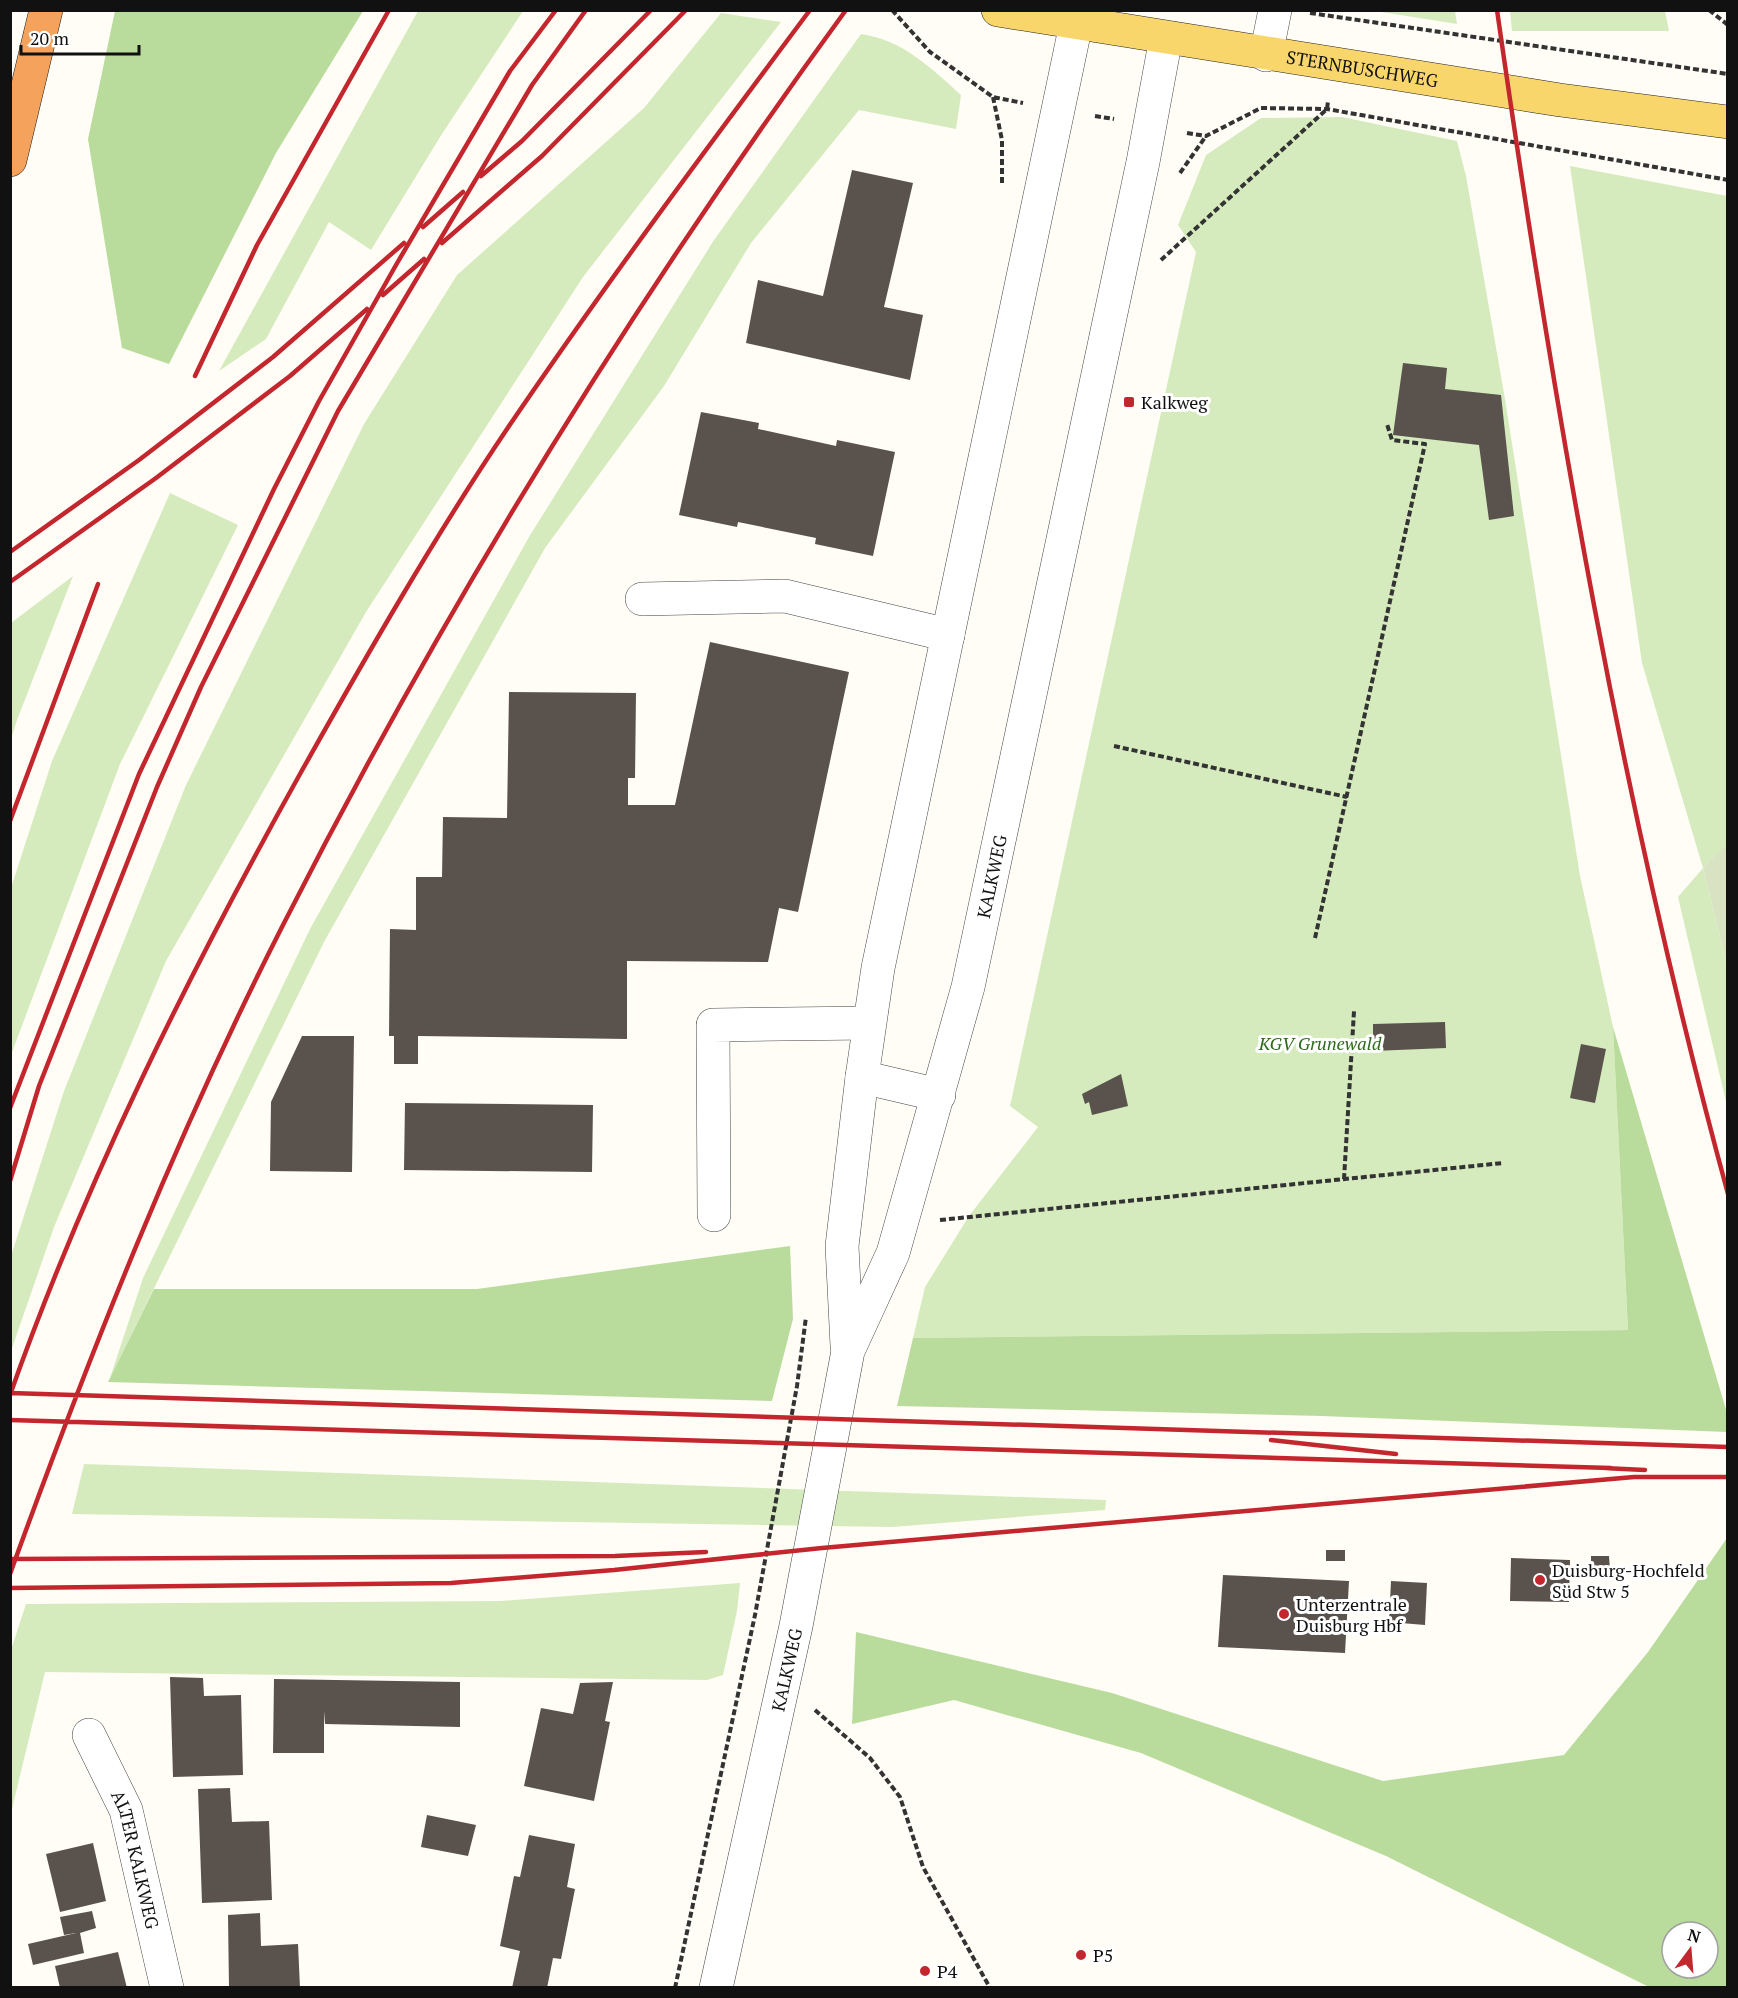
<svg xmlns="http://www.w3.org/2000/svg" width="1738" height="1998" viewBox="0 0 1738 1998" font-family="'PT Serif',serif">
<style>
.green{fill:#d5ebbd}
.forest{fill:#b9dc9c;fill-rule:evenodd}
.cemetery{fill:#d9e3c4}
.building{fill:#5a524d}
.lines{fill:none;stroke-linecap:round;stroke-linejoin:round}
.minor-casing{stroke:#444;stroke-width:34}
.major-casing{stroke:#222;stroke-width:34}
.highway-casing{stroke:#222;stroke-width:34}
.path{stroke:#333;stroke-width:4;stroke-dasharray:6 3;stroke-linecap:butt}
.minor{stroke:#fff;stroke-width:33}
.major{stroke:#f9d66b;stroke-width:33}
.highway{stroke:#f5a25d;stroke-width:33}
.rail{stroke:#c4262e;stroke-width:4.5}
.poi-dot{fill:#c4262e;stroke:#fff;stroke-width:2}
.labels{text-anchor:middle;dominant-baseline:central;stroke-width:6;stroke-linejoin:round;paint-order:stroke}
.street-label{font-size:18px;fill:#111;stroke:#fff}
.poi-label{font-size:18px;fill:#111;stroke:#fff;text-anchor:start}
.park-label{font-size:18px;font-style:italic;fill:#2f6b1f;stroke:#fff}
</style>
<rect width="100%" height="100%" fill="#fffdf5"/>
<path class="green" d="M418 11H523L440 137 371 250 329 222 266 339 219 371Z
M1375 11H1455L1457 24Z
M1510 11H1665L1669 31H1512Z
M721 13 781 22 583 277 366 612 166 961 54 1227 11 1351V1256L64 1091 186 785 364 424 457 275 644 108Z
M861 34C903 40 931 68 961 95L956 129 859 110 751 243 664 386 545 548 324 942 110 1378 143 1278 310 929 529 537 714 240Z
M1342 117 1457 141 1466 176 1505 399 1580 876 1613 1027 1628 1330 913 1338 925 1287 969 1216 1038 1127 1010 1106 1196 252 1178 225 1206 155 1261 118Z
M1570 166 1727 196 1728 844 1703 868 1727 966V1106L1678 897 1703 868 1642 663Z
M170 493 238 525 120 764 11 1055V888L52 761Z
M73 576 17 720 11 739V623Z
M84 1464 1106 1500 1105 1510 892 1527 72 1514Z
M740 1583 737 1611 723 1675 707 1680 45 1672 11 1813V1650L26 1604 501 1601Z"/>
<path class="forest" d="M115 11H363L276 153 169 364 122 348 88 139Z
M1613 1027 1727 1413V1432L1322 1416 897 1406 913 1338 1628 1330Z
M790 1246 793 1319 772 1401 108 1382 154 1289H477Z
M1727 1538V1987H1649L1386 1856 1141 1753 954 1700 852 1724 856 1632 1112 1693 1383 1781 1564 1755 1648 1652ZM1672 1932H1708V1968H1672Z"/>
<path class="cemetery" d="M1727 844V966L1703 868Z"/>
<path class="building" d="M852 170 913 183 884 307 923 315 910 380 746 343 758 280 823 296Z
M1403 363 1447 368 1445 389 1501 395 1514 516 1489 520 1479 445 1393 435Z
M701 412 759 423 758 429 836 446 837 440 895 452 873 556 815 544 816 538 738 522 737 527 679 515Z
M710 642 849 672 798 912 779 908 768 962 627 961V1039L418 1036V1064H394V1036H389L390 929 416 930V877H442L443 817 507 818 509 692 636 693 635 778H628V805H675Z
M1445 1022 1446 1048 1373 1051V1024Z
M302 1036H354L352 1172 270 1171 271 1102Z
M1581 1044 1606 1049 1595 1103 1570 1098Z
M1121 1074 1128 1106 1092 1115 1089 1102 1085 1104 1082 1094Z
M405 1103 593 1105 592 1172 404 1170Z
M1326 1550H1345V1561H1326Z
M1591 1556H1609L1610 1570H1591Z
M1511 1558 1570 1560 1569 1602 1510 1601Z
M1223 1575 1349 1581 1345 1653 1218 1647Z
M1391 1581 1427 1583 1425 1625 1389 1622Z
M170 1677 203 1678 204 1696 241 1695 243 1775 173 1777Z
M274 1679 460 1682V1727L325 1724 324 1711V1753H273Z
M613 1682 605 1721 610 1722 594 1801 524 1786 541 1708 573 1714 580 1683Z
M230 1788 232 1822 269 1821 272 1900 202 1903 198 1789Z
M427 1815 476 1825 468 1856 421 1847Z
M529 1835 575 1844 567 1887 575 1889 561 1959 553 1958 547 1988H512L520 1951 500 1946 514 1876 520 1877Z
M93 1843 106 1901 60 1912 46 1854Z
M92 1911 96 1928 80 1933 84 1953 33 1965 28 1944 76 1933 64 1935 60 1917Z
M260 1913 261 1946 298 1944 300 1988H229L228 1915Z
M118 1952 127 1988H60L55 1966Z"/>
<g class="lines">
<defs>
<g id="minor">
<path d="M1266 55 1275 10"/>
<path d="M642 599 785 596 948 635"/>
<path d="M862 1077 939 1095"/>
<path d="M714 1215 713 1025 869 1023"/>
<path d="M847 1346 842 1246 862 1077 878 968 1076 24"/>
<path id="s1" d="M89 1735 126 1810 167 1988"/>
<path id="s2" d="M716 1988 796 1626 848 1351 893 1253 968 987 1143 162 1166 38"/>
</g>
<g id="major">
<path id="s3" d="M998 10 1560 100 1728 122"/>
</g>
<path id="highway" d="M10 160 46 10"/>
</defs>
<use href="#minor" class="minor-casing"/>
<use href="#major" class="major-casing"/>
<use href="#highway" class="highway-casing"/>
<path class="path" d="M892 10 930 52 993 97 1023 103
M1709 10 1728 25
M1310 13 1728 74
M993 97 1002 140V185
M1095 116 1114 119
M1187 133 1206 136 1261 108 1327 109 1728 180
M1180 173 1206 136
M1161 260 1327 109 1328 101
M1114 746 1347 797
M1315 938 1425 444 1392 440 1387 424
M1344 1179 1354 1011
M940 1220 1503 1163
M815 1710 870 1758 900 1797 923 1867 990 1988
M675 1988 755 1615 797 1386 806 1317"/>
<use href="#minor" class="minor"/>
<use href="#major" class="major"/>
<use href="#highway" class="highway"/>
<path class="rail" d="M1497 10C1554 408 1622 806 1728 1194
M481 176 522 141 651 10
M423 227 463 192
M442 243 542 156 686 10
M383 295 424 259
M195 376 257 245 389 10
M10 552 139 460 273 357 404 243
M10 582 156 478 290 376 367 309
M10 821 98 584
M10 1108 139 774 274 489 319 401 396 265 510 71 556 10
M10 1181 39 1086 157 787 201 687 338 411 532 85 586 10
M10 1393 1728 1447
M10 1395C86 1180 189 973 300 774 365 658 433 539 507 429 604 286 707 148 810 10
M10 1420 1611 1468
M1271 1440 1396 1454
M1603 1468 1645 1470
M10 1559 615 1556 706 1552
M10 1574C90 1353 177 1133 284 923 446 604 635 299 846 10
M10 1588 451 1583 614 1570 822 1548 1634 1477H1728"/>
</g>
<g class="poi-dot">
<rect x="1123" y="396" width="12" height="12" rx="3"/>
<circle cx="1540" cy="1580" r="6"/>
<circle cx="1284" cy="1614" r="6"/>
<circle cx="1081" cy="1955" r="6"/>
<circle cx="925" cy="1971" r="6"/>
</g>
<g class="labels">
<g class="street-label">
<text stroke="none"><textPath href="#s3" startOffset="369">STERNBUSCHWEG</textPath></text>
<text stroke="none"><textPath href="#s2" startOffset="1148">KALKWEG</textPath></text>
<text stroke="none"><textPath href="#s2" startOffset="326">KALKWEG</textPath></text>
<text stroke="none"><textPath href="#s1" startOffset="134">ALTER KALKWEG</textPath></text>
</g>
<g class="poi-label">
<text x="1141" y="402">Kalkweg</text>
<text x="1552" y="1570">Duisburg-Hochfeld<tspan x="1552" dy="21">Süd Stw 5</tspan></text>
<text x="1296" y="1604">Unterzentrale<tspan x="1296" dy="21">Duisburg Hbf</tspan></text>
<text x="1093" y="1955">P5</text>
<text x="937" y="1971">P4</text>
</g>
<g class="park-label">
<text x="1320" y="1043">KGV Grunewald</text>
</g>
</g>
<rect width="1738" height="1998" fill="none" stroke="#111111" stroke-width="24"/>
<g transform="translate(1690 1950) rotate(16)"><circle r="28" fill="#ffffff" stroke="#a0a0a0" stroke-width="1.5"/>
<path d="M0-4.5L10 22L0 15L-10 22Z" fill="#c4262e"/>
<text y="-9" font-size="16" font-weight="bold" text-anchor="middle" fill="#111111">N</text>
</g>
<path d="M21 45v9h118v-9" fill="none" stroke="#111111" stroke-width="3"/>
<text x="30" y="45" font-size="18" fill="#111111" stroke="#ffffff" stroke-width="4.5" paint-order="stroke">20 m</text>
</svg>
